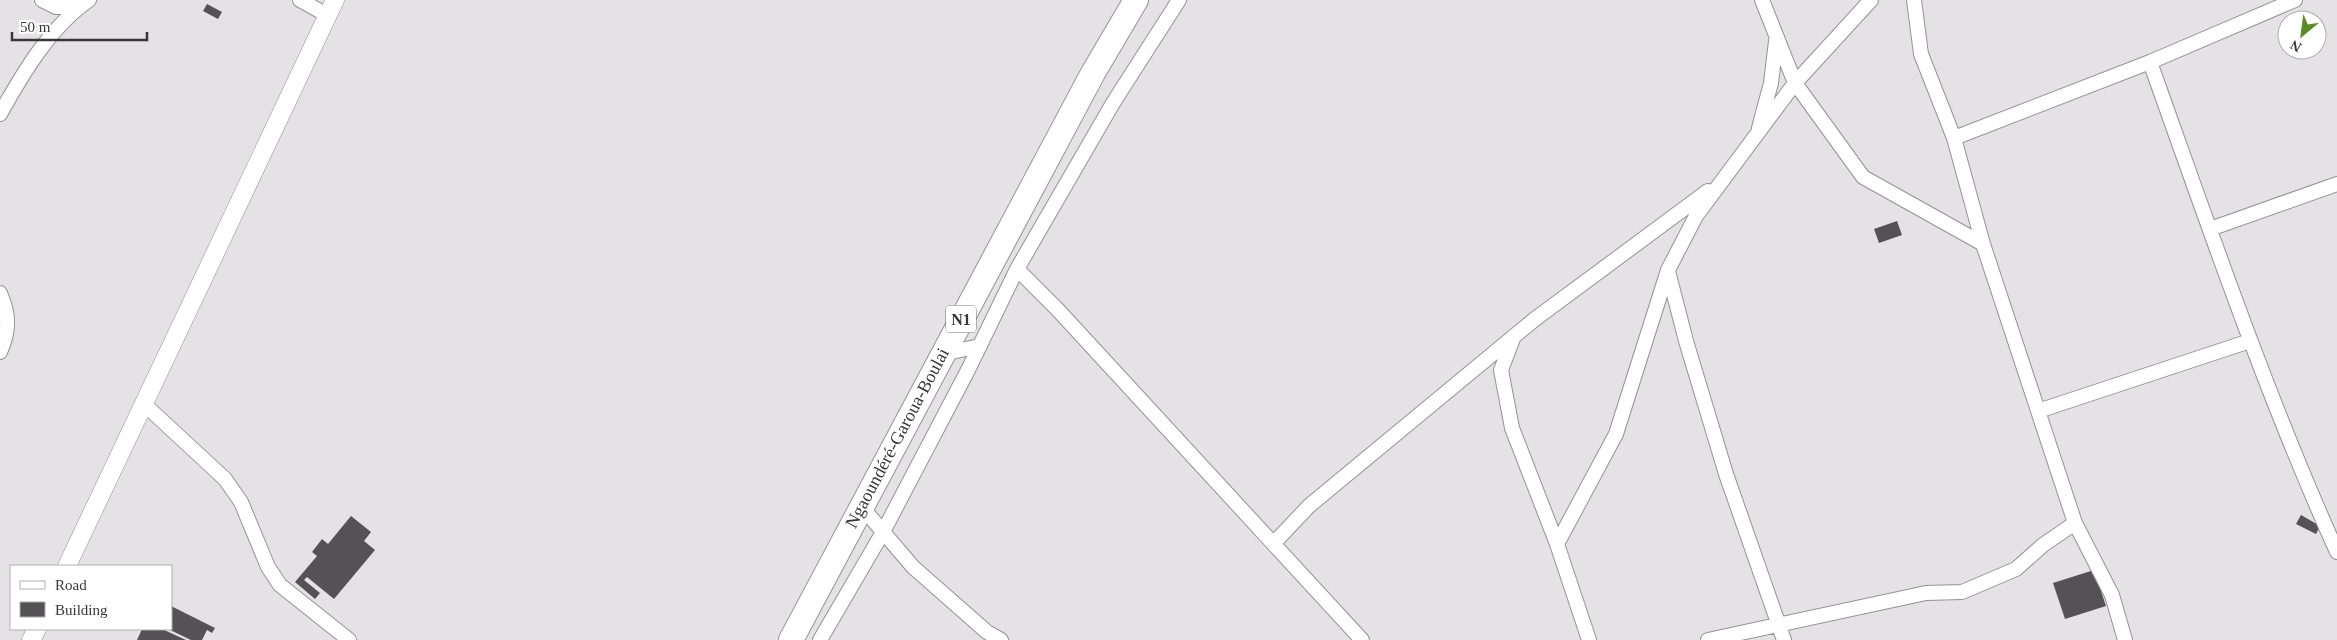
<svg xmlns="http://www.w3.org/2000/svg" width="2337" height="640" viewBox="0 0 2337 640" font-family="Georgia,serif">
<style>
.building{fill:#545255}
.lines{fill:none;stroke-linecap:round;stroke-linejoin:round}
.minor-casing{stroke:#949295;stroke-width:16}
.tertiary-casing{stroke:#949295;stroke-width:19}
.trunk-casing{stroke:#949295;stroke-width:26}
.minor{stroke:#fff;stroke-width:14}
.tertiary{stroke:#fff;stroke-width:18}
.trunk{stroke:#fff;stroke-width:24}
.labels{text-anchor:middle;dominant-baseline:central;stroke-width:5;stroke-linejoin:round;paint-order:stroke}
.shield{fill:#fff;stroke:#737374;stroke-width:1}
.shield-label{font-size:16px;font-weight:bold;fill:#373738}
.street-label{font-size:18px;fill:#373738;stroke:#fff}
</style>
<rect width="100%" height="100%" fill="#e4e2e5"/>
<path class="building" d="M207 4 222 12 218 19 203 11Z
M1897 221 1902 235 1879 243 1874 229Z
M2301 515 2320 526 2316 534 2296 524Z
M351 516 371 532 364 541 375 550 334 599 307 577 304 580 320 593 315 599 295 582 317 556 312 552 322 539 328 544Z
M2094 570 2106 606 2065 619 2053 583Z
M171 606 215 628 212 633 207 630 202 640H191L168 629H171Z
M142 629H162L186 640H137Z"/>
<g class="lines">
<defs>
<path id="minor" d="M42 0 56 7H79
M300 0 327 15
M1762 0 1795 83 1863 177 1983 244
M1914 0 1921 54 1954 138 1983 244 2075 523 2112 595 2125 640
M2150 62C2209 227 2265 392 2337 552
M0 114C23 73 50 27 89 0
M1759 128 1771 83 1776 41
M1954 138 2150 62 2295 0
M2210 229 2337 184
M1017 269 1058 310 1362 640
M1668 271 1686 341 1726 474 1784 640
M0 293C9 314 10 330 0 352
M1514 336 1501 370 1512 428 1557 544 1589 640
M942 354 980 346
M144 404 225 479 241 502 268 567 280 585 349 640
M2038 411 2250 341
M861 506 913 567 987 632 1001 640
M1274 543 1309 506 1535 319 1708 191
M1557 544 1616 434 1668 270 1696 216 1795 83 1871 0
M820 640 883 532 968 370 1017 269 1113 103 1179 0
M1708 640 1926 593 1962 592 2016 569 2043 545 2075 523"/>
<path id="tertiary" d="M67 566 335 0
M31 640 37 629"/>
<path id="trunk" d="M791 640 1093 73 1136 0"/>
</defs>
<use href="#minor" class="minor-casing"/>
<use href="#tertiary" class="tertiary-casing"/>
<use href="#trunk" class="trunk-casing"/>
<use href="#minor" class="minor"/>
<use href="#tertiary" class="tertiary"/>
<use href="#trunk" class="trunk"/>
</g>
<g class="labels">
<rect class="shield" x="946" y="305.5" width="30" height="27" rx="4"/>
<g class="shield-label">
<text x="961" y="319">N1</text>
</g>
<g class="street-label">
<text transform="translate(897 438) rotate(-62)">Ngaoundéré-Garoua-Boulai</text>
</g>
</g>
<rect x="10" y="565" width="162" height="65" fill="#ffffff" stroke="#afafaf"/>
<rect x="20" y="581" width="25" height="8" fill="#ffffff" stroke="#afafaf"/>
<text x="55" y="590" font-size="15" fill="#373738">Road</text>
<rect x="20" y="602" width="25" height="15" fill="#545255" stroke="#afafaf"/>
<text x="55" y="615" font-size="15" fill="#373738">Building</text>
<g transform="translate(2302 35) rotate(209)"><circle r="24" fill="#ffffff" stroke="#afafaf"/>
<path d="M0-4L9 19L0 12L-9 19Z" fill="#598c23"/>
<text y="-8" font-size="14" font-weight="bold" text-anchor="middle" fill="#373738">N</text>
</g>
<path d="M12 32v8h135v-8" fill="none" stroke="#373738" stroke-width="2.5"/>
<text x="20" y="32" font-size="15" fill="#373738" stroke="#ffffff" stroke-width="4" paint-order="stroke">50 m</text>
</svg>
